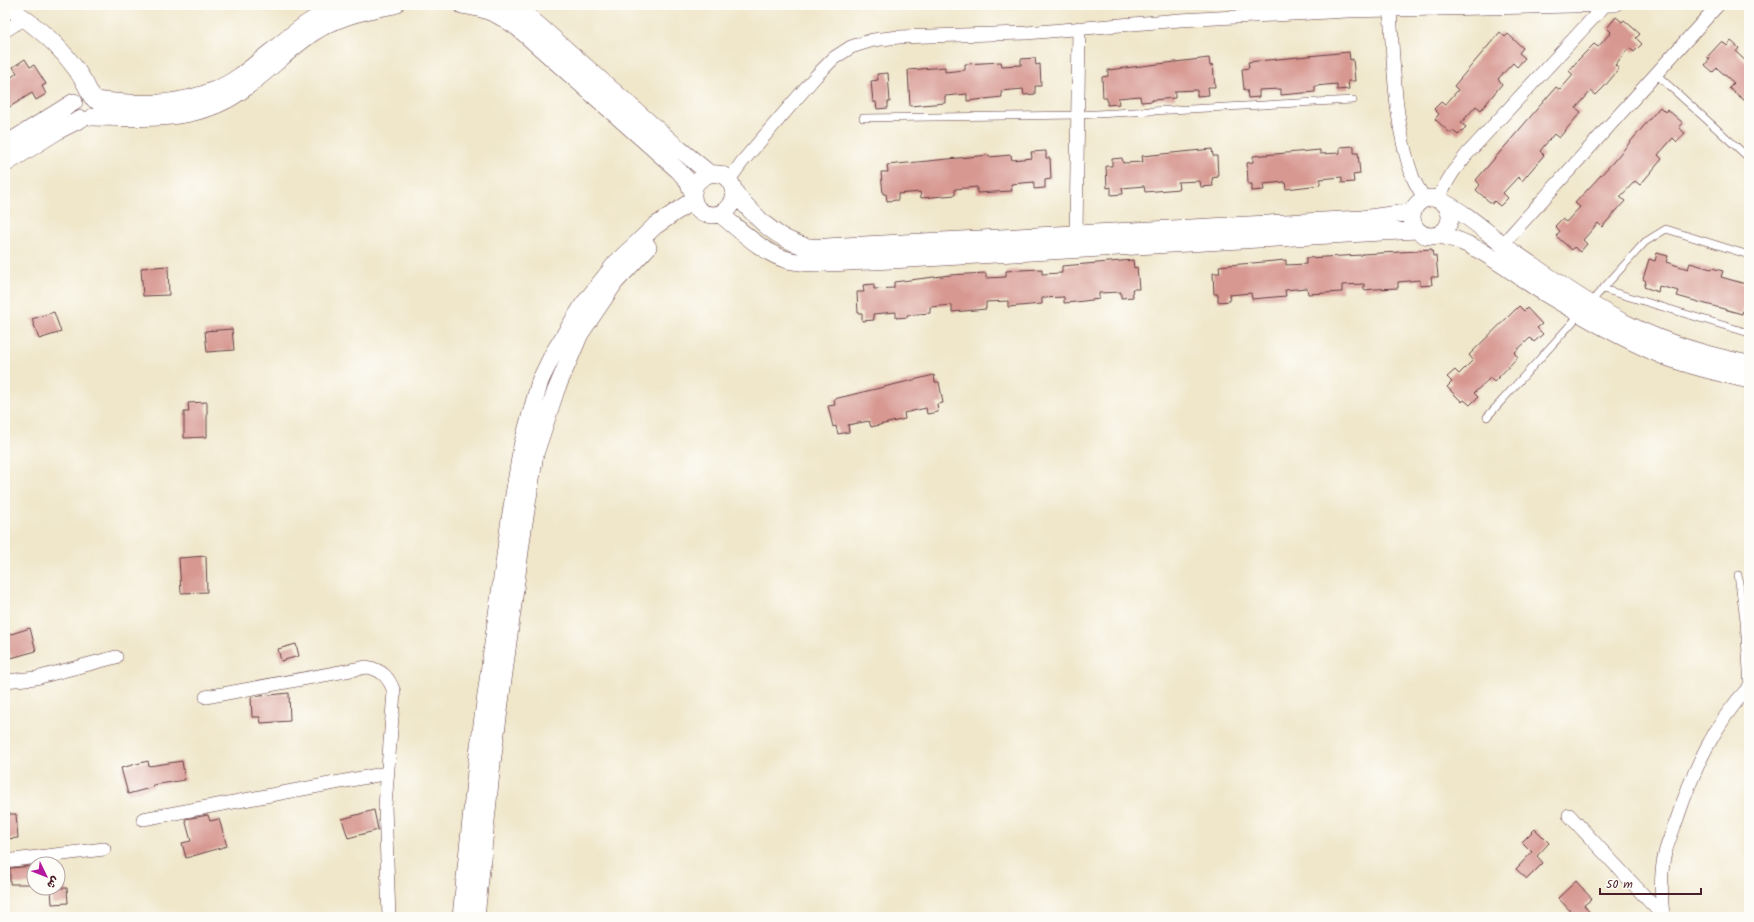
<svg xmlns="http://www.w3.org/2000/svg" width="1754" height="922" viewBox="0 0 1754 922" font-family="Kalam,'Playpen Sans Arabic',sans-serif">
<style>
.building{fill:#d79891}
.lines{fill:none;stroke-linecap:round;stroke-linejoin:round}
.service-casing{stroke:#633d43;stroke-width:8}
.minor-casing{stroke:#633d43;stroke-width:14}
.tertiary-casing{stroke:#633d43;stroke-width:18}
.service{stroke:#fff;stroke-width:7}
.minor{stroke:#fff;stroke-width:13}
.tertiary{stroke:#fff;stroke-width:17}
</style>
<rect width="100%" height="100%" fill="#fdfcf7"/>
<filter id="ink" filterUnits="userSpaceOnUse"><feTurbulence type="fractalNoise" baseFrequency=".025" numOctaves="2"/><feDisplacementMap in="SourceGraphic" scale="8" xChannelSelector="R" yChannelSelector="G"/><feConvolveMatrix kernelMatrix="1 2 1 2 8 2 1 2 1" color-interpolation-filters="sRGB"/></filter>
<filter id="wash" filterUnits="userSpaceOnUse"><feTurbulence type="fractalNoise" baseFrequency=".012" numOctaves="4" result="noise"/><feDisplacementMap in="SourceGraphic" scale="16" xChannelSelector="R" yChannelSelector="G"/><feGaussianBlur stdDeviation="0.9" result="paint"/><feColorMatrix in="noise" values="0 0 0 0 0 0 0 0 0 0 0 0 0 0 0 0 0 1.4 0 .05"/><feComposite in="paint" operator="in"/></filter>
<g filter="url(#wash)">
<rect width="100%" height="100%" fill="#f0e7cb"/>
<g id="blocks">
<path class="building" d="M1616 17 1622 22 1624 20 1640 34 1636 38 1642 44 1634 52 1629 48 1615 65 1619 69 1604 87 1596 95 1591 91 1576 108 1581 112 1559 138 1554 134 1540 151 1544 155 1522 181 1518 177 1503 193 1508 198 1500 206 1494 201 1492 204 1476 190 1480 185 1476 180 1556 87 1560 90 1573 75 1569 71 1578 60 1594 44 1598 47 1611 32 1607 28Z
M1500 32 1505 37 1508 34 1523 48 1519 53 1525 58 1517 67 1513 63 1498 79 1502 84 1481 110 1476 106 1461 123 1466 127 1458 135 1453 131 1450 133 1435 119 1439 114 1434 109 1441 102 1445 105 1458 90 1454 86Z
M1722 41 1727 46 1731 41 1739 48 1736 52 1749 64V104L1729 88 1734 83 1717 68 1713 72 1705 65 1710 59 1707 57Z
M1349 52 1350 60 1353 59 1355 81H1348L1349 89 1337 90V84L1315 86V92L1281 95V89L1259 90V97L1248 98 1247 90H1244L1242 69 1249 68 1248 62Z
M1035 58 1036 65 1040 64 1041 86H1035V94L1024 95 1023 89 1001 91 1002 97 967 101V94L945 96V103L910 106 908 70 945 67V72L965 70V64L1001 62 1002 66 1021 65V59Z
M1209 58 1210 66 1213 65 1215 87H1208L1209 95 1197 96V90L1175 91V98L1152 100 1153 101 1141 102 1140 96 1118 98 1119 104 1107 105V98H1103L1102 77 1108 76V70Z
M25 59 30 67 34 65 46 84 42 86 46 94 36 100 32 93 5 110V82L17 73 13 67Z
M888 73 890 102H888V108L877 109 876 102H873L871 81 878 80 877 74Z
M1660 107 1665 112 1667 109 1683 123 1679 128 1685 133 1677 142 1673 138 1658 155 1662 159 1640 185 1635 181 1620 197 1625 201 1602 227 1598 223 1583 240 1587 244 1580 252 1574 247 1572 250 1556 236 1560 231 1555 226 1562 219 1566 222 1580 207 1575 203 1614 161Z
M1354 146V153H1358L1360 174 1353 175 1354 182 1342 183V177L1320 179V185L1286 189 1285 182 1263 184 1264 190 1252 191V184H1248L1247 163 1253 162V156L1320 150V154L1340 153V147Z
M1212 149 1213 156H1217L1218 177 1212 178 1213 186 1201 187 1200 181 1178 182 1179 189 1145 192 1144 186 1122 188 1123 194 1111 195V187L1107 188 1106 166H1112V159L1122 158 1123 163 1143 162 1142 156Z
M1046 151V158H1050L1051 179 1045 180V188L1034 189V182L1011 184 1012 191 977 193V187L955 189V195L921 198 920 192 898 194V200L887 201 886 194H883L881 172H888L887 165 989 155V157L1011 155 1012 160 1032 158 1031 152Z
M1432 249 1433 256H1436L1438 277H1431L1432 285 1420 286V280L1398 282V288L1376 289 1364 290V284L1342 285V292L1308 294 1307 288 1285 290 1286 296 1252 299 1251 293 1229 295 1230 301 1218 302V294H1214L1213 273H1220L1219 266 1286 260V265L1306 264V258L1362 255V254L1418 251V250Z
M1657 253 1668 256 1666 262 1688 269 1690 263 1711 269 1712 268 1723 271 1721 277 1749 285V309L1744 307 1742 314 1677 296 1679 291 1659 286 1658 292 1644 287 1646 281 1643 279 1649 259 1655 261Z
M1133 260 1134 268 1137 267 1139 289H1132L1133 297 1121 298V292L1099 293V299L1076 302 1064 303V297L1042 298V304L1008 307V301L986 302V309L964 311 952 312V305L930 307V313L907 315 908 317 896 318V312L873 314 874 320 862 321V313H858L857 292H864L863 285 874 284V289L894 288V282L950 275 986 273V278L1006 277V271L1020 270 1042 269V274L1062 273V266Z
M168 266 169 295 143 296 141 268Z
M1519 306 1524 311 1527 308 1542 324 1537 328 1543 334 1534 342 1530 338 1514 353 1518 357 1494 382 1490 378 1474 393 1478 397 1470 405 1464 400 1462 402 1447 387 1452 382 1447 377 1455 370 1459 374 1473 360 1469 355Z
M54 312 61 332 39 339 32 319Z
M232 329 234 350 207 352 205 331Z
M934 375 935 382H939L943 403 937 404 938 412 927 414 926 408 904 413 905 419 871 427 869 421 848 425 849 432 838 434 836 426 833 427 828 406 835 405 834 399Z
M207 402V437L184 438V412H189L188 403Z
M206 556 207 592 181 593 179 558Z
M30 628 36 651 11 658 5 636Z
M296 644 299 656 281 661 278 649Z
M289 693 290 721 261 723 260 717H252L251 697Z
M148 761 149 766 182 761 185 780 153 785 154 787 128 794 121 768Z
M374 810 378 830 348 838 342 819Z
M5 814H16L18 838 5 839Z
M208 815 210 821 219 819 227 846 186 858 182 843 191 841 185 819Z
M1535 829 1549 843 1537 856 1543 863 1527 879 1516 869 1532 852 1522 842Z
M34 866V884H10V868Z
M1576 881 1592 899 1584 905 1593 917H1576L1558 898Z
M51 888H67L68 903 52 904Z"/>
</g>
</g>
<g filter="url(#ink)">
<use href="#blocks" fill-opacity="0" stroke="#633d43" stroke-width="1"/>
<g class="lines">
<defs>
<path id="service" d="M1656 74 1749 158
M863 118 1078 115 1353 100
M1603 289 1749 333
M1589 304 1645 242 1666 229 1749 255
M1487 417 1581 313
M1738 575 1744 620 1748 687"/>
<path id="minor" d="M1390 11C1394 66 1394 126 1413 178 1416 185 1421 193 1425 199
M5 31 25 18
M729 180 742 162 816 76 834 58 851 47 873 40 899 37 1026 33 1180 20 1347 11 1615 5
M1437 199 1453 172 1467 154 1605 5
M1076 233 1079 28
M1502 245 1718 5
M5 681 36 678 116 657
M206 697 367 667C382 670 389 677 394 692L385 806 389 917
M1569 815 1663 916
M143 819 388 773
M5 861 104 849
M1663 917C1661 897 1660 873 1665 853 1668 842 1673 830 1677 819 1693 771 1714 724 1749 687"/>
<path id="tertiary" d="M6 5C43 31 73 55 92 97
M462 5C485 8 499 14 518 28L679 171 687 180 693 193
M510 5 521 10 677 147 710 174
M95 100C136 105 178 107 217 89 237 81 255 64 272 51 294 33 315 14 343 5
M93 117C140 118 190 122 232 97 258 81 279 58 303 40 330 18 362 11 395 5
M5 145 74 102
M5 164 59 130 81 119
M735 193C731 223 692 221 693 194 693 179 711 169 724 176 733 181 732 191 739 198 758 219 775 238 804 246 816 249 831 246 844 246L1362 219 1413 212
M1412 217a19 19 0 1 1 38 0a19 19 0 1 1-38 0Z
M1443 202C1470 215 1492 238 1517 255 1554 280 1591 307 1631 326 1668 344 1708 356 1749 364
M720 214C739 229 764 254 788 260 811 266 849 261 873 261L1417 230
M1439 235C1481 243 1512 274 1548 295 1585 317 1621 338 1661 355 1688 366 1720 373 1749 380
M461 917 477 761 510 519 522 446 540 381 553 354 583 305 616 263 655 226 693 200
M476 917 492 763 523 529 535 454 556 390 580 334 615 282 648 247"/>
</defs>
<use href="#service" class="service-casing"/>
<use href="#minor" class="minor-casing"/>
<use href="#tertiary" class="tertiary-casing"/>
<use href="#service" class="service"/>
<use href="#minor" class="minor"/>
<use href="#tertiary" class="tertiary"/>
</g>
</g>
<rect width="1754" height="922" fill="none" stroke="#fdfcf7" stroke-width="20"/>
<g transform="translate(46 876) rotate(133)"><circle r="19" fill="#fdfcf7" stroke="#b5a4a5"/>
<path d="M0-3L7 15L0 10L-7 15Z" fill="#b5179e"/>
<text y="-6" font-size="11" font-weight="bold" text-anchor="middle" fill="#4a1f2b">ش</text>
</g>
<path d="M1600 888v6h101v-6" fill="none" stroke="#4a1f2b" stroke-width="2"/>
<text x="1606" y="888" font-size="12" fill="#4a1f2b" stroke="#fdfcf7" stroke-width="3" paint-order="stroke">50 m</text>
</svg>
